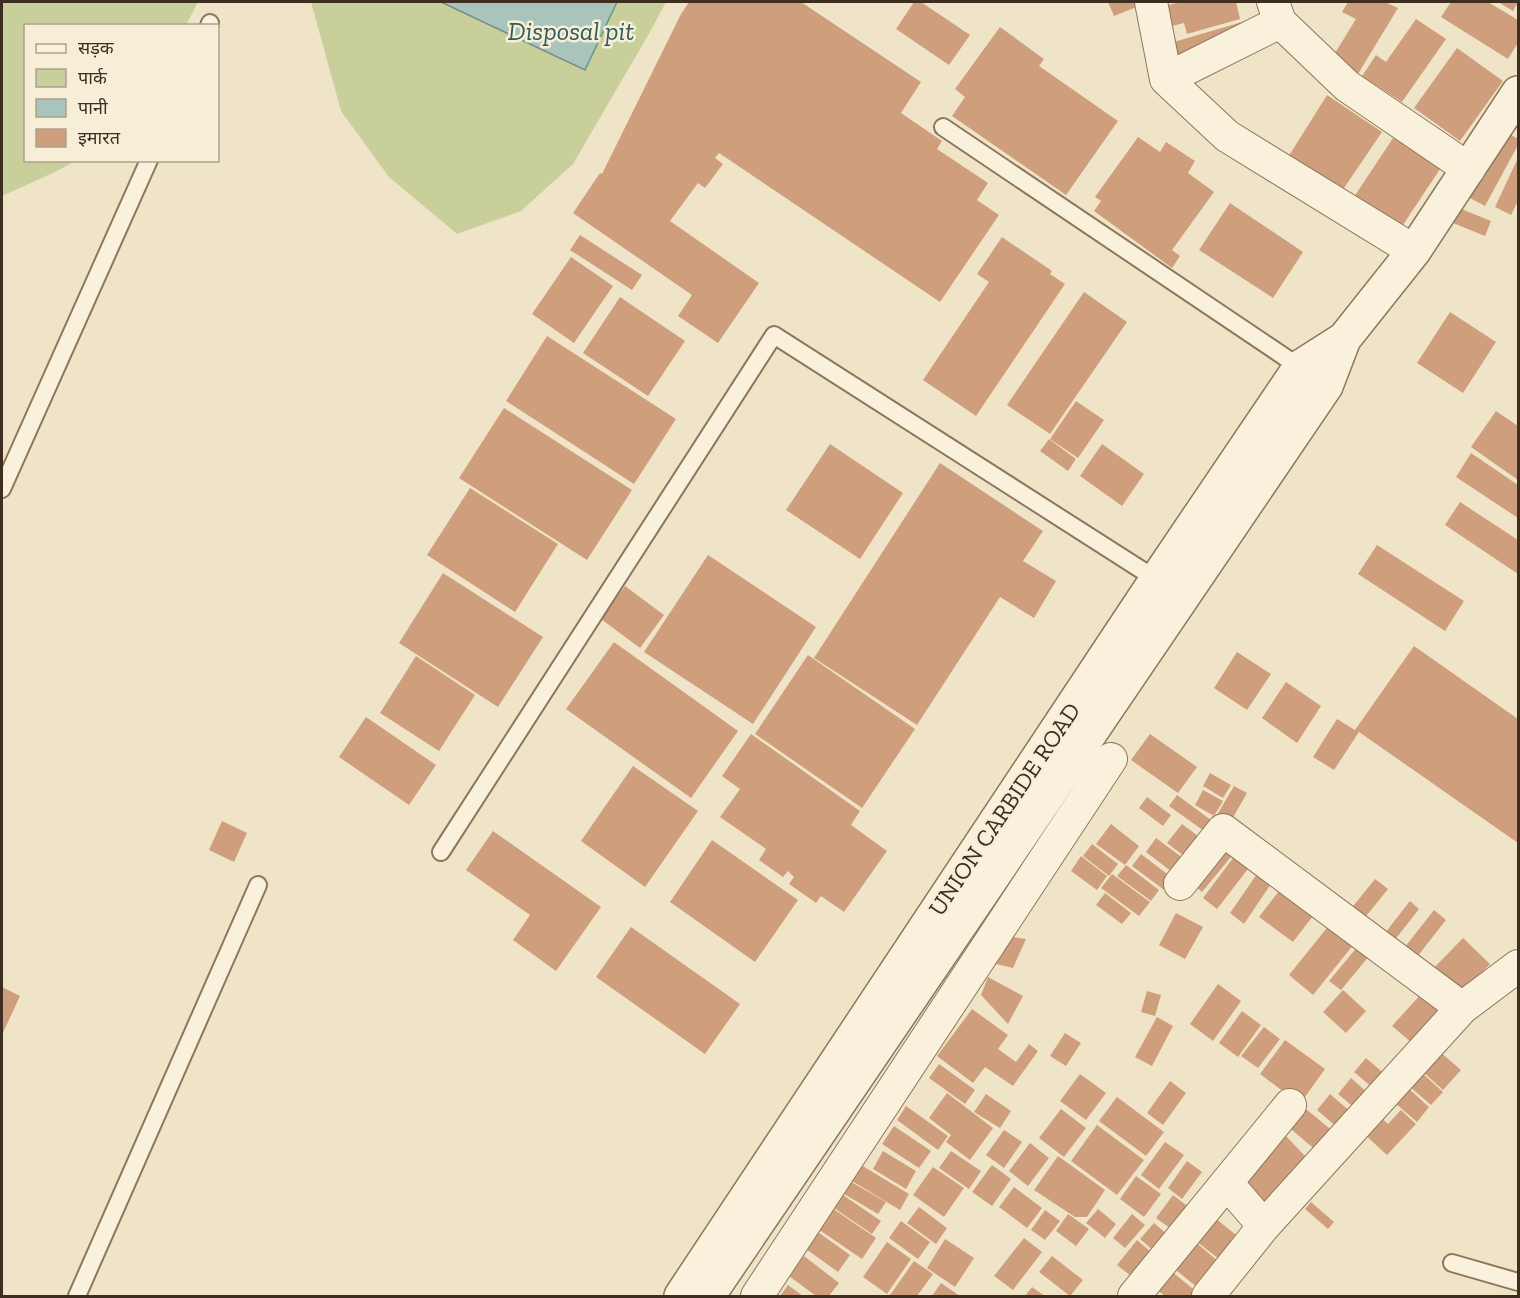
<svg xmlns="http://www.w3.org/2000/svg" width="1520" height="1298" viewBox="0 0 1520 1298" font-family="'Zilla Slab','Noto Sans Devanagari',serif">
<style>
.green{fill:#c9cf9b}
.water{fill:#a9c4bc;stroke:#6f938a;stroke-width:1.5}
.building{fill:#cf9f7d}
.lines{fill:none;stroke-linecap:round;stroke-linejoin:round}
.service-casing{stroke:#8d765c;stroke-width:20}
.minor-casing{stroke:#8d765c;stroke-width:34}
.tertiary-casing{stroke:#8d765c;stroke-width:36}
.service{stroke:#faf1dc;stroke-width:16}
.minor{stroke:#faf1dc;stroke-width:32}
.tertiary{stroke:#faf1dc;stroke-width:33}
.labels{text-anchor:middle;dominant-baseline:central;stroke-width:5;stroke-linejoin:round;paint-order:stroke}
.street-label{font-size:24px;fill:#3d2e20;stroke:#f7eed8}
.water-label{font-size:26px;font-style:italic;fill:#2f5d5a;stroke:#f7eed8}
</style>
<rect width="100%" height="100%" fill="#f0e4c8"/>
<path class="green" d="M2 2H198L186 25 26 26V160L75 161 57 171 2 196Z
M311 2H666L650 32 573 164 521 211 457 234 389 177 341 111Z"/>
<path class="water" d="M441 2H617L585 70Z"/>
<path class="building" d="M689 2H801L921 82 901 113 942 141 937 149 988 183 977 200 999 215 940 302 719 153 715 158 723 164 705 188 698 183 670 221 759 283 718 343 678 316 692 295 573 213 600 173 602 174 681 14Z
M914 2H921L970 35 949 65 896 29Z
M1108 2H1138L1139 6 1114 16Z
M1182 2H1236L1240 19 1187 34 1184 23 1164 28 1158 7Z
M1348 2H1385L1398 8 1358 74 1332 58 1356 19 1342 12Z
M1451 2H1488L1518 20V43L1508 59 1441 17Z
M1498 2H1518L1513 11Z
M1416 19 1446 39 1402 102 1362 76 1376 55 1386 62Z
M1242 22 1248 35 1174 69 1167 44Z
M1000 27 1044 59 1039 66 1118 121 1066 195 952 116 965 97 955 89Z
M1457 48 1503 81 1460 141 1414 108Z
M1327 95 1382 132 1340 194 1285 162Z
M1503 130 1518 139V145L1485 206 1466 196Z
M1138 137 1160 152 1166 142 1195 161 1188 173 1214 192 1172 250 1180 256 1172 268 1094 211 1101 201 1095 197Z
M1393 138 1442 166 1399 231 1350 203Z
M1518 158V201L1511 215 1495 207Z
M1230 203 1303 252 1273 298 1199 250Z
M1459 208 1491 221 1485 236 1453 223Z
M580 235 642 275 632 290 570 250Z
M1002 237 1052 271 1050 274 1065 284 976 416 923 380 989 282 977 274Z
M571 257 613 286 574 343 532 314Z
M1084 292 1127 322 1050 434 1007 405Z
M620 297 685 341 648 396 583 353Z
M1450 312 1496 342 1463 393 1417 363Z
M547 336 676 419 634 484 506 401Z
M1076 401 1104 420 1078 458 1050 439Z
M504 408 632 490 587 560 459 478Z
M1496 411 1518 426V480L1471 447Z
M1049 439 1076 459 1068 471 1040 451Z
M830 444 903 493 860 559 786 510Z
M1102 444 1144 474 1122 506 1080 476Z
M1471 453 1518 485V518L1456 477Z
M940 463 1043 531 1023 561 1056 581 1034 618 1000 597 917 725 814 658Z
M470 488 558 544 515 612 427 555Z
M1460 502 1518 540V574L1445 525Z
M1377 545 1464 601 1445 631 1358 574Z
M708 555 816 627 753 724 644 652Z
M443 573 543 637 498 707 399 643Z
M625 586 664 615 640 648 601 619Z
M614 642 738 731 691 798 566 709Z
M1414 646 1518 719V843L1359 732 1334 770 1313 757 1337 719 1355 730Z
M1237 652 1271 674 1247 710 1214 688Z
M808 655 915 729 862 808 755 734Z
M416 656 475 695 439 751 380 713Z
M1286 682 1321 706 1297 743 1262 718Z
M366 717 436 765 409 805 339 757Z
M751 734 860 811 851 825 887 851 844 912 821 896 816 903 789 884 794 877 788 871 783 877 759 860 766 849 720 817 740 789 722 776Z
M1150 734 1197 767 1178 793 1131 760Z
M633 766 698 811 645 887 581 841Z
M1210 773 1231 785 1223 798 1203 786Z
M1234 786 1247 793 1227 828 1214 820Z
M1203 790 1223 801 1214 816 1195 805Z
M1177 795 1211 820 1204 831 1169 806Z
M1147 797 1171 815 1163 826 1139 808Z
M222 821 247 833 234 862 209 850Z
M1111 824 1139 846 1125 865 1096 844Z
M1182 824 1206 842 1192 862 1167 843Z
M493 831 601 907 556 971 513 940 530 915 466 870Z
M1156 838 1191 864 1180 878 1146 852Z
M712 840 798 900 755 962 670 902Z
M1092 844 1118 864 1109 876 1083 856Z
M1214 844 1231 857 1202 892 1186 879Z
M1141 854 1179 883 1171 895 1132 866Z
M1236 854 1251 865 1217 909 1203 898Z
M1081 856 1107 876 1097 890 1071 871Z
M1126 865 1159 890 1151 901 1117 876Z
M1259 871 1273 881 1244 924 1230 913Z
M1112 874 1150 902 1139 916 1101 888Z
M1375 879 1388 889 1359 925 1346 915Z
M1282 887 1316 912 1293 942 1259 917Z
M1105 893 1131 913 1122 924 1096 905Z
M1410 901 1419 909 1387 950 1378 942Z
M1434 910 1446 920 1413 962 1401 952Z
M1176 913 1203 927 1185 959 1159 945Z
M1330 924 1354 944 1313 995 1289 975Z
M631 927 740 1004 705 1054 596 977Z
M1005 936 1026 939 1013 968 992 963Z
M1463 938 1490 964 1456 999 1429 973Z
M1358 946 1370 955 1341 990 1329 981Z
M988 977 1023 996 1008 1024 981 995Z
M1218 984 1241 1001 1213 1041 1190 1024Z
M2 987 20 996 2 1035Z
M1343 990 1366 1011 1346 1033 1323 1012Z
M1147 991 1161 995 1155 1016 1141 1012Z
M1423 992 1441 1010 1412 1043 1392 1026Z
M972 1009 1008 1035 998 1049 1016 1062 1029 1044 1038 1051 1013 1086 985 1067 973 1083 937 1056Z
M1242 1011 1261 1025 1238 1057 1219 1043Z
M1157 1017 1173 1026 1152 1066 1135 1057Z
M1264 1027 1280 1039 1258 1068 1241 1056Z
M1065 1033 1081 1043 1066 1066 1050 1056Z
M1285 1040 1325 1069 1300 1104 1260 1074Z
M1439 1051 1461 1070 1443 1090 1422 1071Z
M1366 1058 1393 1081 1381 1095 1354 1072Z
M939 1064 975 1090 965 1104 929 1078Z
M1421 1072 1443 1092 1431 1105 1409 1086Z
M1080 1074 1106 1093 1086 1120 1060 1101Z
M1351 1078 1376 1100 1363 1115 1338 1094Z
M1170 1081 1186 1093 1163 1125 1147 1113Z
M1408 1088 1429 1107 1417 1122 1395 1103Z
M947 1093 993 1128 970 1160 946 1142 951 1135 929 1118Z
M986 1094 1011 1111 1000 1128 974 1112Z
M1330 1094 1359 1119 1346 1135 1317 1110Z
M1117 1097 1164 1132 1146 1156 1099 1121Z
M1301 1105 1334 1132 1318 1152 1285 1124Z
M906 1106 948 1136 938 1150 897 1120Z
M1061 1109 1086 1128 1064 1157 1039 1138Z
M1401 1110 1416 1124 1387 1155 1363 1133 1379 1116 1388 1124Z
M1097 1125 1144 1160 1117 1195 1071 1161Z
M894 1126 931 1151 919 1168 882 1144Z
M1004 1130 1022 1142 1004 1168 986 1155Z
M1282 1132 1307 1158 1264 1203 1238 1177Z
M1165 1142 1184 1155 1159 1189 1141 1175Z
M1030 1143 1049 1158 1028 1186 1009 1171Z
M883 1151 916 1171 906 1189 873 1169Z
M951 1151 981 1171 969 1189 939 1168Z
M1058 1156 1105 1190 1087 1217H1075L1034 1190Z
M1187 1161 1202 1172 1182 1199 1168 1188Z
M856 1162 909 1194 900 1210 847 1178Z
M992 1165 1011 1179 992 1206 972 1192Z
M933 1167 964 1188 944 1217 913 1195Z
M1136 1176 1161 1194 1144 1217 1120 1199Z
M846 1179 886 1202 878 1214 839 1191Z
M1014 1187 1042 1208 1027 1228 999 1207Z
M840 1193 881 1221 872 1234 831 1206Z
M1173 1195 1194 1211 1178 1234 1156 1218Z
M1311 1202 1334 1222 1328 1229 1305 1209Z
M919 1207 947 1228 936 1244 907 1223Z
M832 1208 876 1238 862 1259 818 1229Z
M1098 1209 1116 1224 1105 1238 1086 1223Z
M1045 1210 1060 1221 1045 1240 1031 1230Z
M1068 1214 1089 1229 1076 1246 1056 1231Z
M1132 1214 1145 1225 1125 1248 1113 1238Z
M1210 1214 1241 1239 1223 1262 1192 1238Z
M901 1221 930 1242 918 1259 889 1238Z
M1154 1223 1175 1241 1161 1257 1140 1239Z
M818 1232 850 1255 838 1272 806 1249Z
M1024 1238 1042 1252 1013 1290 994 1276Z
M945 1239 974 1258 955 1287 927 1268Z
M1137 1240 1159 1259 1140 1283 1117 1265Z
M1193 1240 1219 1262 1198 1288 1171 1266Z
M887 1242 911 1259 887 1294 863 1277Z
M804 1256 839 1283 829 1296H816L789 1276Z
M1052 1256 1083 1280 1070 1296 1039 1272Z
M914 1261 933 1274 917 1296H892L890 1295Z
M1170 1270 1198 1293 1195 1296H1165L1155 1288Z
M941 1283 960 1296H932Z
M788 1285 803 1296H780Z
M1032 1287 1045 1296H1025Z"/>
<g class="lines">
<defs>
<path id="service" d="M209 26 210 23
M943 127 1304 370
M2 489 149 160
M441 852 774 335 1162 583
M1452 1263 1518 1282
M77 1296 258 885"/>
<path id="minor" d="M1151 2 1166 79 1280 22
M1273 2 1280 22 1347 86 1469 169
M1166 79 1227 136 1414 251
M1180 884 1223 830 1462 1008
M1227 1183 1264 1226
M757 1296 1111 759
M1134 1296 1290 1105
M1208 1296 1264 1226 1462 1008 1518 966"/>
<path id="tertiary" d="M681 1296 1156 580 1300 367 1344 339
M708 1296 1326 386 1344 339 1414 251 1518 93"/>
</defs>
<use href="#service" class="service-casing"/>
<use href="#minor" class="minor-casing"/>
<use href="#tertiary" class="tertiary-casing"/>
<use href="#service" class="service"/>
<use href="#minor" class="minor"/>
<use href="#tertiary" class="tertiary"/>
</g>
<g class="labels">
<g class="street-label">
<text transform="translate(1004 809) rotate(-56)">UNION CARBIDE ROAD</text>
</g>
<g class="water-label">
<text x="571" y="31">Disposal pit</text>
</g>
</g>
<rect width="1520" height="1298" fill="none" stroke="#3d2e20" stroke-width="6"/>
<rect x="24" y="24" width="195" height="138" fill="#f7eed8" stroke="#ada18e" stroke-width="1.5"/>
<rect x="36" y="44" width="30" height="9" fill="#faf1dc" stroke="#ada18e" stroke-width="1.5"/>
<text x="78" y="54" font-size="18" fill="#3d2e20">सड़क</text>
<rect x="36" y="69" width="30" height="18" fill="#c9cf9b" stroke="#ada18e" stroke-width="1.5"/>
<text x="78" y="84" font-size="18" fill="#3d2e20">पार्क</text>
<rect x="36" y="99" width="30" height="18" fill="#a9c4bc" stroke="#ada18e" stroke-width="1.5"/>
<text x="78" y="114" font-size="18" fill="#3d2e20">पानी</text>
<rect x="36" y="129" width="30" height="18" fill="#cf9f7d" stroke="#ada18e" stroke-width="1.5"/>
<text x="78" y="144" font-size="18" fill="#3d2e20">इमारत</text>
</svg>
